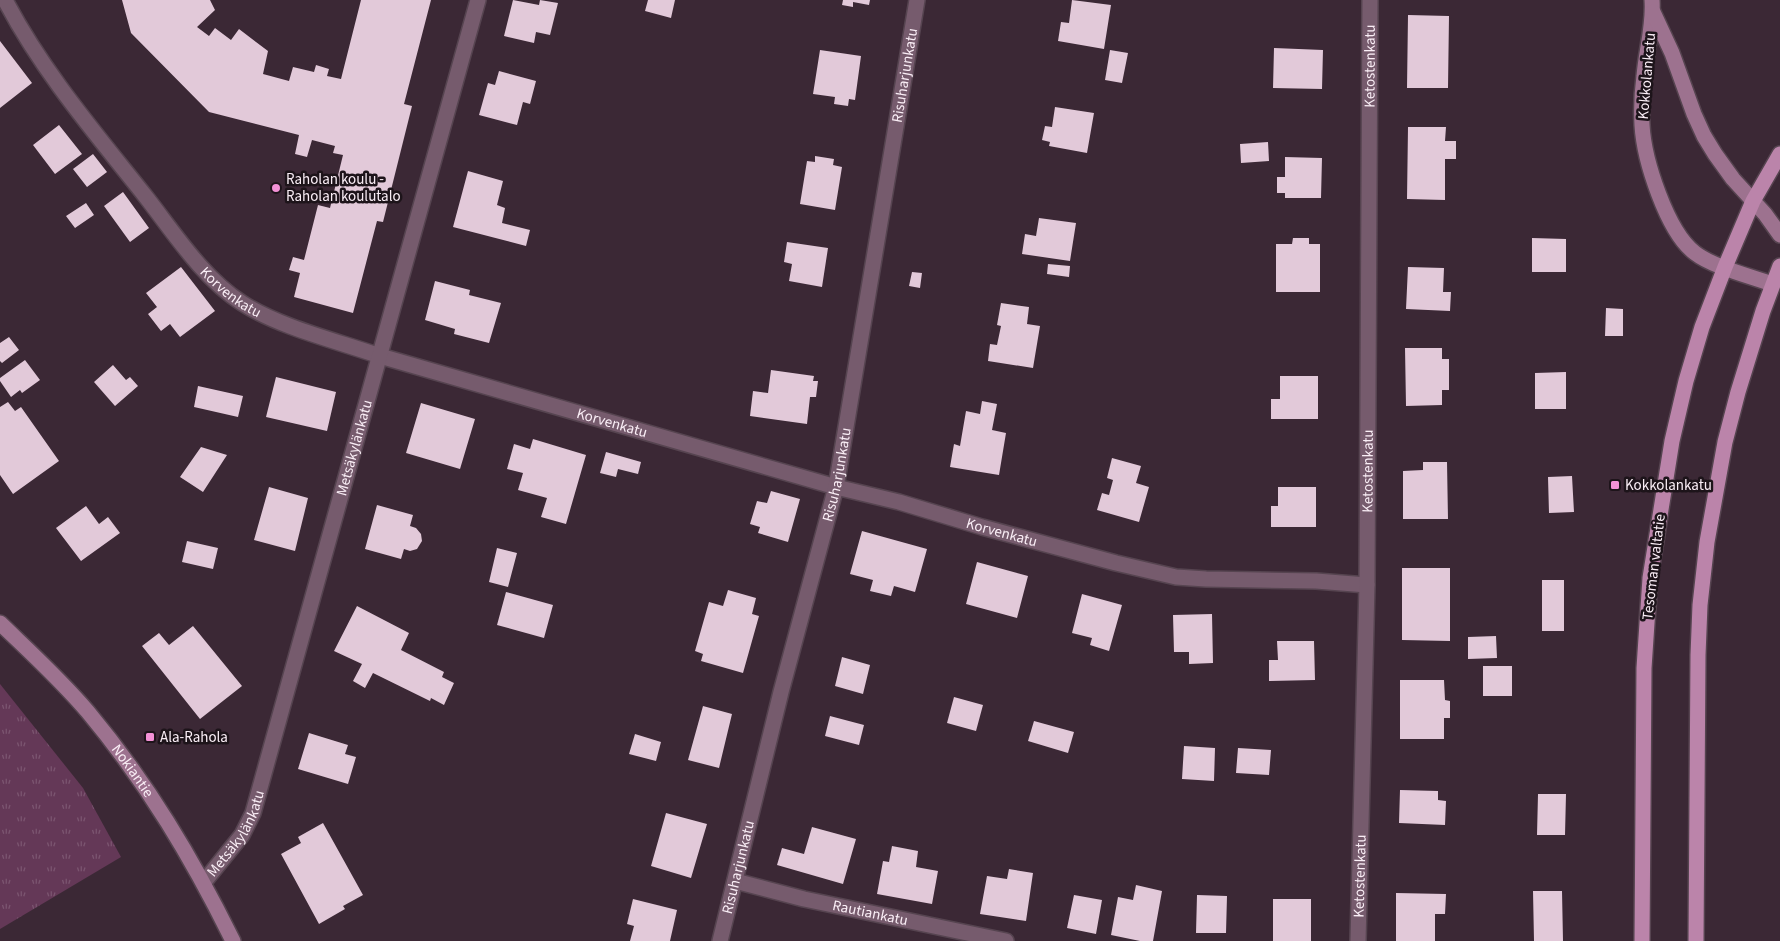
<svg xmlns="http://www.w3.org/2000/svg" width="1780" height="941" viewBox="0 0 1780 941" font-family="'Source Sans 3',sans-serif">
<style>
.park{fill:url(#park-tufts)}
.building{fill:#e2c9d9}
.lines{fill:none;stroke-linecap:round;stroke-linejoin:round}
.street-casing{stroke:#564450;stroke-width:18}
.secondary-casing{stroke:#564450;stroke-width:18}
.primary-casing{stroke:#564450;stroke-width:18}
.street{stroke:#765b6d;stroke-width:15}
.secondary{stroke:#9d728f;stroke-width:15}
.primary{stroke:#bb84aa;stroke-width:15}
.poi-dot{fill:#f391d6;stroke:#1d141a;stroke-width:2}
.labels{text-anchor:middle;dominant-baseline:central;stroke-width:5;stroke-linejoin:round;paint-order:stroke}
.street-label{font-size:15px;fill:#faeef6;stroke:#1d141a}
.poi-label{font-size:15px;fill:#faeef6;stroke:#1d141a;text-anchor:start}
</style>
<defs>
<pattern id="park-tufts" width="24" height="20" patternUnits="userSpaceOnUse" patternTransform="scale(1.25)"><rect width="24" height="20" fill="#643857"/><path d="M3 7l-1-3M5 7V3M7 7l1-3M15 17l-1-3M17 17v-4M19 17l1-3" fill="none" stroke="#7b5570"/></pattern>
</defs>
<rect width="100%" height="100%" fill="#3b2835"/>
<path class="park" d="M0 684 83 788 121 857 0 929Z"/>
<path class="building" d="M122 0H210L215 10 197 27 209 36 215 28 231 40 239 29 268 51 263 74 289 81 293 67 314 72 316 65 329 69 327 76 341 79 361 0H431L404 104 412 106 383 222 377 221 353 313 294 297 300 273 289 270 293 257 304 260 318 205 330 208 343 155 333 153 335 146 312 140 307 157 295 154 299 135 209 112 131 33Z
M513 0 539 5 540 0 558 3 550 35 536 32 534 43 504 36Z
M648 0H675L671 18 645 11Z
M843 0H870L869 5 853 2V7L842 5Z
M1072 0 1111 5 1104 49 1058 41 1061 22 1069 23Z
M1408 15 1449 16 1448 88H1407Z
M0 41 32 83 0 108Z
M1274 48 1323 50 1322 89 1273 88Z
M820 50 861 56 855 100 849 99 848 106 834 104 835 97 813 94Z
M1110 50 1128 53 1122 83 1105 80Z
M499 71 536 81 530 104 523 102 517 125 479 115 488 83 495 85Z
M1055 107 1094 113 1087 153 1049 146 1050 142 1042 140 1045 126 1052 127Z
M59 125 82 154 55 174 33 145Z
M1408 127H1446L1445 141H1456V159H1445V200L1407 199Z
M1268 142 1269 161 1241 163 1240 144Z
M93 154 107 172 87 187 73 169Z
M815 156 834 159 833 165 842 167 835 210 800 204 807 161 815 162Z
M1285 157 1322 158 1321 198H1285V193H1277V177H1285Z
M468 171 503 181 497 205 505 208 502 223 530 230 526 246 453 227Z
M123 192 149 228 130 242 104 206Z
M86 203 94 215 75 228 66 216Z
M1039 218 1076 223 1070 261 1022 254 1025 234 1036 236Z
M1293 238H1309V244H1320V292H1276V244H1292Z
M1532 238 1566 239V272H1532Z
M787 242 828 248 822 287 789 281 792 264 784 262Z
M1048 264 1070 266 1069 277 1047 274Z
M181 267 215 311 180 337 170 324 161 331 148 314 157 307 146 293Z
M1408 267 1444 268 1443 292H1451L1450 311 1406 309Z
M912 272 922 273 920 288 909 286Z
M435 281 470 290 469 295 501 303 489 343 454 334 455 329 425 320Z
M1001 303 1029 307 1027 324 1040 326 1033 368 988 361 990 344 997 345 1001 326 997 325Z
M1606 308 1623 309V336H1605Z
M9 337 19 350 2 363 0 361V343Z
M1405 348H1442V359H1449V390H1442V405L1406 406Z
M25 360 40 380 22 393 20 390 11 397 0 381V378Z
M113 365 126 380 130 377 138 386 115 406 94 382Z
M771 370 814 376 813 381H818L816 397H810L807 424 750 416 753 391 768 393Z
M1566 372V409H1535V373Z
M1280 376H1318V419H1271V399H1280Z
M276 377 336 392 327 431 266 417Z
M198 386 243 396 238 417 194 407Z
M982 401 997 404 992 430 1006 433 999 475 950 467 954 444 960 446 966 411 980 414Z
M8 402 15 411 21 407 59 461 13 494 0 475V407Z
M421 403 475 419 460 469 406 453Z
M533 439 586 455 566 524 541 517 547 498 518 490 523 473 507 469 514 444 530 449Z
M201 447 227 455 203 492 180 477Z
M606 452 641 462 638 474 618 469 616 477 600 473Z
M1112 458 1141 466 1136 483 1149 487 1139 522 1097 510 1102 493 1109 495 1113 480 1107 478Z
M1423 462H1447L1448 519H1403V471L1423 470Z
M1572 476 1574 512 1549 513 1548 477Z
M269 487 308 498 295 551 254 540Z
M1278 487H1316V527H1271V506H1278Z
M771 491 800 499 788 542 758 533 760 527 750 524 757 501 767 503Z
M377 505 413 515 410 526 416 528 421 534 422 541 417 549 410 551 404 549 401 559 365 549Z
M86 506 99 524 108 517 120 533 81 561 56 528Z
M862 531 927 549 915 592 894 586 891 596 870 591 873 580 850 574Z
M187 541 218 548 213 569 182 562Z
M497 548 517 553 508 587 489 582Z
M977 562 1028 576 1017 618 966 604Z
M1402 568H1450V641L1402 640Z
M1542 580H1564V631H1542Z
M728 590 756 598 752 614 759 616 743 673 701 661 703 654 695 651 709 602 723 606Z
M506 592 553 605 544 638 497 625Z
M1082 594 1122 605 1109 651 1090 645 1092 638 1072 633Z
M357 606 409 633 401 650 444 672 442 677 454 683 444 705 431 698 430 701 373 673 365 688 353 681 362 664 334 651Z
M1212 614 1213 663 1189 664V652H1174L1173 615Z
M193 626 242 686 200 719 142 646 159 633 169 645Z
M1496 636 1497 658 1468 659V637Z
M1277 641H1314L1315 680 1269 681V660H1278Z
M842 657 870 665 863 694 835 686Z
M1483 666H1512V696H1483Z
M1400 680H1444L1445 700 1450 701V718H1444V739H1400Z
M954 697 983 705 976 731 947 723Z
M703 706 732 714 719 768 688 760Z
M830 716 864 725 859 745 825 736Z
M1034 721 1074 732 1068 753 1028 741Z
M309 733 348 745 345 754 356 757 348 784 298 769Z
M635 734 661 742 656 761 629 754Z
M1184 746 1215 748 1214 781 1182 779Z
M1238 748 1271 750 1269 775 1236 773Z
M1400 790 1438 791V800L1446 801 1445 825 1399 823Z
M1538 794H1566L1565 835H1537Z
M666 813 707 824 691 878 651 866Z
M323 823 363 895 343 906 345 909 319 924 281 854 301 843 298 837Z
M812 827 856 839 843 884 777 865 782 848 804 854Z
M892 846 918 851 916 867 938 871 932 904 877 894 883 861 889 862Z
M1009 869 1033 873 1026 921 980 914 987 876 1007 879Z
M1136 885 1162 891 1153 941H1140L1111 935 1118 897 1133 900Z
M1533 891H1562L1563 941H1534Z
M1396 893 1446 894 1445 914H1435V941H1396Z
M1074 895 1102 900 1096 934 1067 928Z
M1197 895 1227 896 1226 933H1196Z
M633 899 677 910 670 941H630L634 926 627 924Z
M1273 899H1311V941H1273Z"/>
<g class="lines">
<defs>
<g id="street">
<path id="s1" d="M5 0C42 71 96 134 146 197 175 234 202 277 242 303 279 327 337 341 380 356L836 487 899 502 982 527 1116 563 1176 577 1206 579 1316 581 1367 585"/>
<path id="s2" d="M735 881 804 899 1006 941"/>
<path id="s3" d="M204 882 242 835 253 813 478 0"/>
<path id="s4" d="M720 941 781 692 836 487 917 0"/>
<path id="s5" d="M1358 941 1367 585 1370 0"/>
</g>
<g id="secondary">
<path d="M1652 0C1654 25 1646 51 1644 76 1642 91 1641 109 1642 125 1644 160 1667 232 1695 253 1713 267 1750 276 1772 284"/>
<path d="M1653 12 1672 53 1694 114 1704 136 1715 154 1733 179 1765 214 1780 235"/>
<path id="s6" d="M0 623C30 652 61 680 88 712 148 784 192 858 233 941"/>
</g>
<path id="primary" d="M1642 941 1644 668 1650 578 1672 441 1686 381 1702 327 1725 267 1753 201 1780 154
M1696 941 1698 655 1700 605 1707 542 1725 442 1738 392 1763 311 1780 266"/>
</defs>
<use href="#street" class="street-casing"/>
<use href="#secondary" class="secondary-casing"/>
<use href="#primary" class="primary-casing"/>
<use href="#street" class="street"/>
<use href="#secondary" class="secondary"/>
<use href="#primary" class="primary"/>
</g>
<g class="poi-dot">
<circle cx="276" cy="188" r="5"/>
<rect x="1610" y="480" width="10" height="10" rx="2.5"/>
<rect x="145" y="732" width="10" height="10" rx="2.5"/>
</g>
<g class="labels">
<g class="street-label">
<text stroke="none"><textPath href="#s5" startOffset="875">Ketostenkatu</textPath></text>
<text stroke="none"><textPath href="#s4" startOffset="886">Risuharjunkatu</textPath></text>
<text transform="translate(1647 76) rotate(-85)">Kokkolankatu</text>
<text stroke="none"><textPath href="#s1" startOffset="371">Korvenkatu</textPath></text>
<text stroke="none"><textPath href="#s1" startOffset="776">Korvenkatu</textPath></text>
<text stroke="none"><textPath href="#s3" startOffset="464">Metsäkylänkatu</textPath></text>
<text stroke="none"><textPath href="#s5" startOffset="470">Ketostenkatu</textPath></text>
<text stroke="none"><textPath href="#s4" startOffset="481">Risuharjunkatu</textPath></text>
<text stroke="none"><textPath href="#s1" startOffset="1181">Korvenkatu</textPath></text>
<text transform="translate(1654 567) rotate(-83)">Tesoman valtatie</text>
<text stroke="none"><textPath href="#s6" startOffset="199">Nokiantie</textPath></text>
<text stroke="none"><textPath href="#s3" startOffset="59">Metsäkylänkatu</textPath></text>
<text stroke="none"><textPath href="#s4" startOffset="76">Risuharjunkatu</textPath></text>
<text stroke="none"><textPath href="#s5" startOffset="65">Ketostenkatu</textPath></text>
<text stroke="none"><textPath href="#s2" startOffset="139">Rautiankatu</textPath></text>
</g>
<g class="poi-label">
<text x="286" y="179">Raholan koulu -<tspan x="286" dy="17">Raholan koulutalo</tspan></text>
<text x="1625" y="485">Kokkolankatu</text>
<text x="160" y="737">Ala-Rahola</text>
</g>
</g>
</svg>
